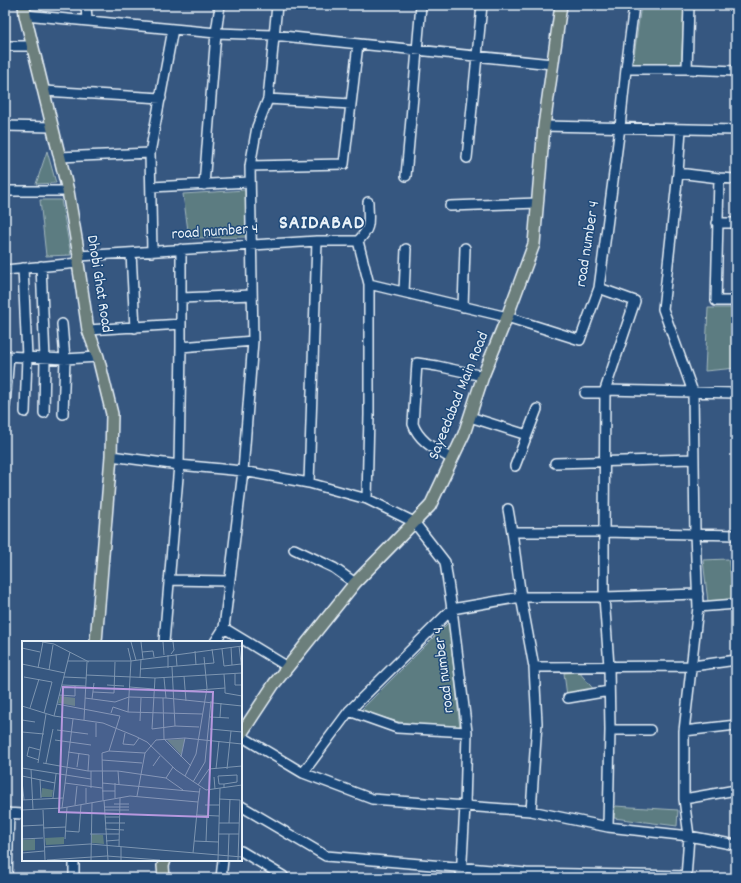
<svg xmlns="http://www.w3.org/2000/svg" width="741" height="883" viewBox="0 0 741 883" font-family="Dekko,sans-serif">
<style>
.green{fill:#5b7c81;stroke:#a2b6bc}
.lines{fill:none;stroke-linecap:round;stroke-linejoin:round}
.minor-casing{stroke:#e8f1f8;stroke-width:12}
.major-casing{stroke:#e8f1f8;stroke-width:14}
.minor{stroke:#1f4a7a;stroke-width:9}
.major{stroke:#6c7f7c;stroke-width:11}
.labels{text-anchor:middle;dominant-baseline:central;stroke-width:3;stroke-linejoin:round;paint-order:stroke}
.street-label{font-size:16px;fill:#e8f1f8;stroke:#1f4a7a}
.district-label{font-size:20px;font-weight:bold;letter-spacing:1px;fill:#e8f1f8;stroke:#1f4a7a}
.inset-road{fill:none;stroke:#7d95b0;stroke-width:1}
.view{fill:#b798de;fill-opacity:0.15;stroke:#b798de;stroke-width:2}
.inset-edge{fill:none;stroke:#e8f1f8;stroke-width:2}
</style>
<rect width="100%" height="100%" fill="#365780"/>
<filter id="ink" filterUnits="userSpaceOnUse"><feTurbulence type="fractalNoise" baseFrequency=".025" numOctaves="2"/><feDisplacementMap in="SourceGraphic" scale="8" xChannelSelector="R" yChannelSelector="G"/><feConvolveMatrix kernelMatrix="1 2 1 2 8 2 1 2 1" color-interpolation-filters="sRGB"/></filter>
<g filter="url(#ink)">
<path class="green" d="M641 5H684L681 70 632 71Z
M47 151 56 183 36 184Z
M245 190 247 237 189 238 183 194Z
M40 200H61L71 255 46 256Z
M708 308H736V368L705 371Z
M728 559 735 598 708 602 703 560Z
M449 622 460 729 399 722 360 711Z
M579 672 595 691 567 696 564 673Z
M615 806 678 810 677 826 614 818Z"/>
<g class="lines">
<defs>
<path id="minor" d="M86 5 87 20
M689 5 687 69 736 71
M25 15 216 33 273 35 552 64
M5 46H33
M626 69H687
M44 91 161 98
M268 99 351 104
M5 126 52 127
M544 126 736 130
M681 129 678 173 663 309 693 392 695 533 698 607 684 731V799L689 836 686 878
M59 157 150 153
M467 158 482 5
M250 166 344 164 358 44
M678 173 719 178 736 179
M406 176 421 5
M719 178 716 301H736
M204 185 216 33 220 5
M151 187 250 182
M5 191H68
M450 206 538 203
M717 223H736
M358 241C372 227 368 221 368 202
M152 252 150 153 173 29
M131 253 135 328
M79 256 317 241H358L369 284 507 317 580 340 599 288 620 127 626 69 634 5
M41 266 45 359 44 413
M23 268 27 357 25 412
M5 270 78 263
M599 288 635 301 605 390 604 532V597L609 666 610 730 608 827
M404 292 406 249
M181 298 252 295
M463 307 465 248
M62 324 65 359 63 414
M88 330 181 324
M181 347 253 341
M5 356 65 359 98 357
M605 390 736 393
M585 393H605
M5 405 9 356
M470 417 527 435
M111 456 179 465 243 471 309 483 367 499 414 522 445 562 452 609 467 732 465 806 461 878
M452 459C437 450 419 442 413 424L417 363 437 366 483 376
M555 463 693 459
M515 466 537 409
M309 483 317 241
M367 499 369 415V284
M508 509 512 532
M294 549 334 568 355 583
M169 580 229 581
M698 607 736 604
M224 628 288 667
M164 642 179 465 181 347V249
M215 642 224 628 243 471 253 341 250 166 257 127 268 99 277 5
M534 667 693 666 736 660
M568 698 609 691
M349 711 397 728 467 732
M610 730H650
M684 731 736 725
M241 736 303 773 372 799 531 811 608 827 689 836 736 845
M303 773 349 711 452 609 521 597H604L698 594
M684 799 736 790
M241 806 326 856 526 873 687 876
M531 811 537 723 534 667 521 597 512 532H604L736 535
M5 813 23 814
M241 851 283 876V878
M5 878H7L9 813
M74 878V861
M221 878 223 860"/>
<path id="major" d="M24 5 25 15 68 191 79 256 78 263 88 330 98 357 112 414 111 456 96 642
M241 734 274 684 355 583 430 506 464 434 483 376 507 317 534 244 544 126 561 5
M164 878 163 866 165 860"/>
</defs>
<use href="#minor" class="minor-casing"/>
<use href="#major" class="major-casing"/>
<use href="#minor" class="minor"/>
<use href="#major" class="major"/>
</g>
</g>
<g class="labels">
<g class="street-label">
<text transform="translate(215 232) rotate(-4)">road number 4</text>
<text transform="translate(588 244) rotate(-81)">road number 4</text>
<text transform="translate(99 284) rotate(81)">Dhobi Ghat Road</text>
<text transform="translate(459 396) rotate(-68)">Sayeedabad Main Road</text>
<text transform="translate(444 670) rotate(-97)">road number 4</text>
</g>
<g class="district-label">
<text x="322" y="224">SAIDABAD</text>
</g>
</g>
<g transform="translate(22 641)">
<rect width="220" height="220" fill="#365780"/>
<path d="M38 55 53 57V65L36 62ZM163 98 159 114 145 99ZM20 147 31 149 30 156H19ZM70 193 81 194 82 203 70 202ZM42 196V203L24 204 23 197ZM13 198V209L0 210V199Z" fill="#5b7c81"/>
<path class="inset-road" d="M20 1 32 3 67 21M109 1 114 19M119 1 121 18M141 1 142 14M217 5 220 30M209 6 210 24M0 7 18 11M106 7 109 20 106 71M200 8 202 25 219 23M173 10 174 24M120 11 131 10 132 16M149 13 152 9 151 1M154 13 155 25M146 14V27M46 20H109L220 5M0 23 43 32M150 26 153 85M16 27 21 1M119 28 192 22 190 8M27 29 31 4M213 33V44H220M64 34 133 37 220 32M162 35 164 60M2 36 30 41 22 72M42 36 64 37M118 37 119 18M133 37 130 88 153 85 177 86M142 37 144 57M40 44 63 45M85 44 102 45M108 46 132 48M203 47V52L220 55M164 50 203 47 202 33M71 51 92 52 93 21M37 54 53 55V45M63 57 93 61 107 56 144 57 220 65M141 57 142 98 169 125M70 58 72 42M35 63 98 75 87 110 80 112 81 159M0 65 32 75 81 82 113 95 125 101 154 129 184 149 220 144M8 67 17 38M89 72 91 66 106 71 180 73M32 75 48 11M188 76 207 77M198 76 199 62M0 79 13 81M62 79 65 21M118 80 119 57M74 82V96M188 88 220 91M35 89 66 93M0 91 22 93M103 92 101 103 112 104 117 97M33 99 69 104M87 110 123 112M46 111 67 114 66 130M159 116 163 97M17 119 5 115 7 106 18 109M80 119 120 122M16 122 24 73M21 122 66 130H96L144 137 161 149M24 122 31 88M131 125 138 115M55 126 57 112M0 127 69 138M9 128 11 169M194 128 197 100M205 128 209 90M69 130V147M96 130 97 143M0 135 33 142M163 135 174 113 185 47 182 16M192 136 193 148M144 137 151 126M18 138 19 157M0 140 2 159M171 141 183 121 189 60M43 142 80 147M80 142 177 151M93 142V157M202 143 215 141V134L196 135 197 143H202V147M176 144 187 128 220 125M64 147V162M80 150H93M115 155 123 112 134 99 163 97 220 103M31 157 34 133M197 158 218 159 216 219M0 159 41 157M82 159 86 219M92 163H107M53 164 55 145M183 164H197M82 166H107M40 167 51 78M0 169 40 167 108 155 176 161 178 147M21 169 23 219M82 169H107M83 173H97M174 174 197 175M83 176H97M83 182H103M197 182H217M207 182 208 158M0 185 21 184M21 187 44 186M83 188 102 189M44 190 57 191 59 164M68 193H97M196 193H217M0 198 21 197M43 198 45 166M84 200 97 199M172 200 196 201M184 201 185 175M22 206 68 203 220 216M97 206 98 157M0 212 22 210M171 212 176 161M25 219 85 215 138 219M69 219 70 162M99 219V206M196 219 198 147M206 219 207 193"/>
<path class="view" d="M41 46 191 51 186 176 37 171Z"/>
<rect width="220" height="220" class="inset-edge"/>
</g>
<rect width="741" height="883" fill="none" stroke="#1f4a7a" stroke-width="20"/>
<rect x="10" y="10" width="721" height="863" fill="none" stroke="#e8f1f8" stroke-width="1.5" filter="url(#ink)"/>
</svg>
